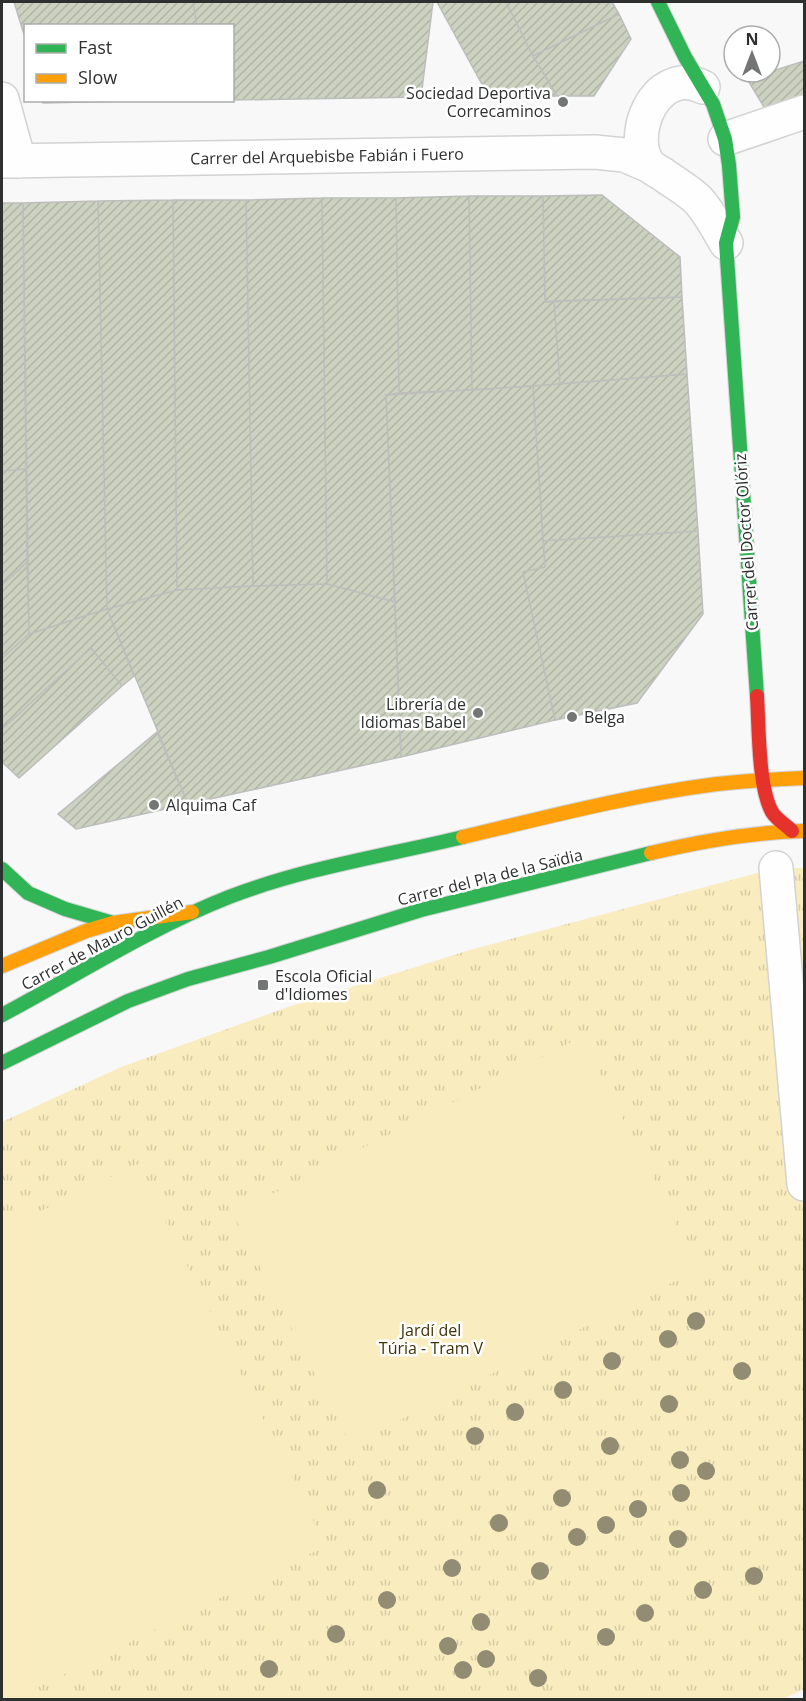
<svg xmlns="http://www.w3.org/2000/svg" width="806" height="1701" viewBox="0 0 806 1701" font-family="'Open Sans',sans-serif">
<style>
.grass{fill:url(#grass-tufts)}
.pitch{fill:#f9ecbf}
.building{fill:url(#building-hatch);stroke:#bcbdbc;stroke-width:1.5}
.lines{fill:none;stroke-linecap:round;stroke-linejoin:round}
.street-casing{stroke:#d2d3d2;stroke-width:36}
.fast-casing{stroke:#d2d3d2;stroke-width:16}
.slow-casing{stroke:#d2d3d2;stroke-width:16}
.jam-casing{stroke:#d2d3d2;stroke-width:16}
.street{stroke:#fefefe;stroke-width:33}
.fast{stroke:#30b455;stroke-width:14}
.slow{stroke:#ff9f0a;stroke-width:14}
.jam{stroke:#e5322d;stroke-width:14}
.tree{fill:#928c73}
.poi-dot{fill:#747575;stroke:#fff;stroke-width:2}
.labels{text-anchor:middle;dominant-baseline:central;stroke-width:5;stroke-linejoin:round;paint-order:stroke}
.poi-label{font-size:16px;fill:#2e2f2f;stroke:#fff;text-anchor:start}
.street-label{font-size:16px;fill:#2e2f2f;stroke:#fff}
.park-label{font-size:16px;fill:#403407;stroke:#fff}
</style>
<defs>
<pattern id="grass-tufts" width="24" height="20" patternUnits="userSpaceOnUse" patternTransform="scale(1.5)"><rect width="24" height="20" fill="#f9ecbf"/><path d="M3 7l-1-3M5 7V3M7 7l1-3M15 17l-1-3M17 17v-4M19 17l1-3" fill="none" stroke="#d6cba4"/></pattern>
<pattern id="building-hatch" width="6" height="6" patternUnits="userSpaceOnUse" patternTransform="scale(1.5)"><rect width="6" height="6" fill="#ccd2c0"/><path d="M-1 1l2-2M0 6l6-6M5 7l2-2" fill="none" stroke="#b0b5a5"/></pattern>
</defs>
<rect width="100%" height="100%" fill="#f7f8f7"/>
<path class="grass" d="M776 868H804V1689L781 1700 2 1699V1122L121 1067 291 1006 470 950Z"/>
<path class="pitch" d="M581 1037 699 1269 351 1445 233 1214Z
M137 1164 326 1546 14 1699H2V1230Z"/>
<path class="building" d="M14 2H193L197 26H26V41Z
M193 2H433L421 97 232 100V26H197Z
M437 2H506L533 56 557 96 489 97Z
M506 2H612L619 14 533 56Z
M619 14 631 39 594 96H557L533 56Z
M804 61V100L767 112 747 79Z
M42 100H177L43 103Z
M602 195 680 257 682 297 545 302 543 196Z
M469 196 472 390 399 393 396 198Z
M469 196H543L545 302 554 301 560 384 472 390Z
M322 198 327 584 253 586 246 200Z
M322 198H396L399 393 386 395 395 602 327 584Z
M173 200H246L253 586 177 590Z
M173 200 177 590 107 609 98 201Z
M98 201 107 609 29 634 23 203Z
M2 203H23L26 469 2 471Z
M682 297 687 374 560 384 554 301Z
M687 374 698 531 543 541 533 386Z
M533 386 545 567 523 572 555 720 401 757 386 395Z
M26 469 27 562 2 585V471Z
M698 531 703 614 637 703 555 720 523 572 545 567 543 541Z
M27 562 29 634 2 658V585Z
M327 584 395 602 401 757 188 804 107 609 177 590 253 586Z
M107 609 134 676 122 686 91 648 2 729V658L29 634Z
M91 648 122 686 19 778 2 762V729Z
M157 732 188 804 76 829 58 814Z"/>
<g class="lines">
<defs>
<path id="street" d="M703 87C689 80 677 81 664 90 644 105 633 143 649 165 652 168 657 171 661 173 673 182 688 190 698 200 710 213 717 228 726 243
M2 99 19 161
M725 139 804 112
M2 161 595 152 624 155 650 166
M776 868 804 1184"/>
<path id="fast" d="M658 2 685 57 713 104 725 139 729 165 733 217 726 243 757 696
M2 869 28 893 65 909 113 923
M2 1015C77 975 150 928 229 897 304 868 384 856 463 837
M2 1063 128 1001 188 979 269 957 421 910 651 853"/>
<path id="slow" d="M463 837C547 817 631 795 717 784 746 781 775 779 804 778
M651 853C702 841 752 832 804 831
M2 966 86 931 113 923 192 912"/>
<path id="jam" d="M757 696C759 726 758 787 772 812 776 819 786 825 792 831"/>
</defs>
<use href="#street" class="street-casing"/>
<use href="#fast" class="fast-casing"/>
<use href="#slow" class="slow-casing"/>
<use href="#jam" class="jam-casing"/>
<use href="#street" class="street"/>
<use href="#fast" class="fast"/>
<use href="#slow" class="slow"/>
<use href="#jam" class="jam"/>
</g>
<g class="tree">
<circle cx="696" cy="1321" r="9"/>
<circle cx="668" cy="1339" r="9"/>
<circle cx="612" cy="1361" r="9"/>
<circle cx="742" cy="1371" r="9"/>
<circle cx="563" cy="1390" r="9"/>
<circle cx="669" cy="1404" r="9"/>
<circle cx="515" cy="1412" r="9"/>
<circle cx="475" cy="1436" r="9"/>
<circle cx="610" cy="1446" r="9"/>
<circle cx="680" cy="1460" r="9"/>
<circle cx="706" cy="1471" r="9"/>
<circle cx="377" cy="1490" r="9"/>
<circle cx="681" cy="1493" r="9"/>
<circle cx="562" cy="1498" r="9"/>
<circle cx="638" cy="1509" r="9"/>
<circle cx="499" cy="1523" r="9"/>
<circle cx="606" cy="1525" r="9"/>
<circle cx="577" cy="1537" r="9"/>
<circle cx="678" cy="1539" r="9"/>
<circle cx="452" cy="1568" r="9"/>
<circle cx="540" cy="1571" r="9"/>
<circle cx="754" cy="1576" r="9"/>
<circle cx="703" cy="1590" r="9"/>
<circle cx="387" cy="1600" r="9"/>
<circle cx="645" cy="1613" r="9"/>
<circle cx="481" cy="1622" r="9"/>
<circle cx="336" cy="1634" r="9"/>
<circle cx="606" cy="1637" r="9"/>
<circle cx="448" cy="1646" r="9"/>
<circle cx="486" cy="1659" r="9"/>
<circle cx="269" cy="1669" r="9"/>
<circle cx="463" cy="1670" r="9"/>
<circle cx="538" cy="1678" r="9"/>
</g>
<g class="poi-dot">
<circle cx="563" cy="102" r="6"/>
<circle cx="478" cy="713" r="6"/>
<circle cx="572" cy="717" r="6"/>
<circle cx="154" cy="805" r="6"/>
<rect x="257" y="979" width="12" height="12" rx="3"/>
</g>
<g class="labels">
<g class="poi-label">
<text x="551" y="93" text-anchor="end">Sociedad Deportiva<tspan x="551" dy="18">Correcaminos</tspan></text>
<text x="466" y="704" text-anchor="end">Librería de<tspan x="466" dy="18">Idiomas Babel</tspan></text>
<text x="584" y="717">Belga</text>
<text x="166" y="805">Alquima Caf</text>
<text x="275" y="976">Escola Oficial<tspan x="275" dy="18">d'Idiomes</tspan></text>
</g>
<g class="street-label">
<text transform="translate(327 156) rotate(-1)">Carrer del Arquebisbe Fabián i Fuero</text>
<text transform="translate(746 542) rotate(-94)">Carrer del Doctor Olóriz</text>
<text transform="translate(490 877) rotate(-14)">Carrer del Pla de la Saïdia</text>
<text transform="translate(102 943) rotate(-28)">Carrer de Mauro Guillén</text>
</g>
<g class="park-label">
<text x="431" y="1330">Jardí del<tspan x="431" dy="18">Túria - Tram V</tspan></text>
</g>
</g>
<rect width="806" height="1701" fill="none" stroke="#2e2f2f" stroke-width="6"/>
<rect x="24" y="24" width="210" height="78" fill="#ffffff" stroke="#abacac" stroke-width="1.5"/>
<rect x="36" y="44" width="30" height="9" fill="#30b455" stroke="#abacac" stroke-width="1.5"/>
<text x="78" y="54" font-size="18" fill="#2e2f2f">Fast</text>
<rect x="36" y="74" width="30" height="9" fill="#ff9f0a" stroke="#abacac" stroke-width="1.5"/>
<text x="78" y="84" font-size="18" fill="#2e2f2f">Slow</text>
<g transform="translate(752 54)"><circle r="28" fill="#ffffff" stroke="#abacac" stroke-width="1.5"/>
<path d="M0-4.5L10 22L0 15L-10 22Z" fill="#747575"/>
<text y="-9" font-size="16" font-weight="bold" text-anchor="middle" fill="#2e2f2f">N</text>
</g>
</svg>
